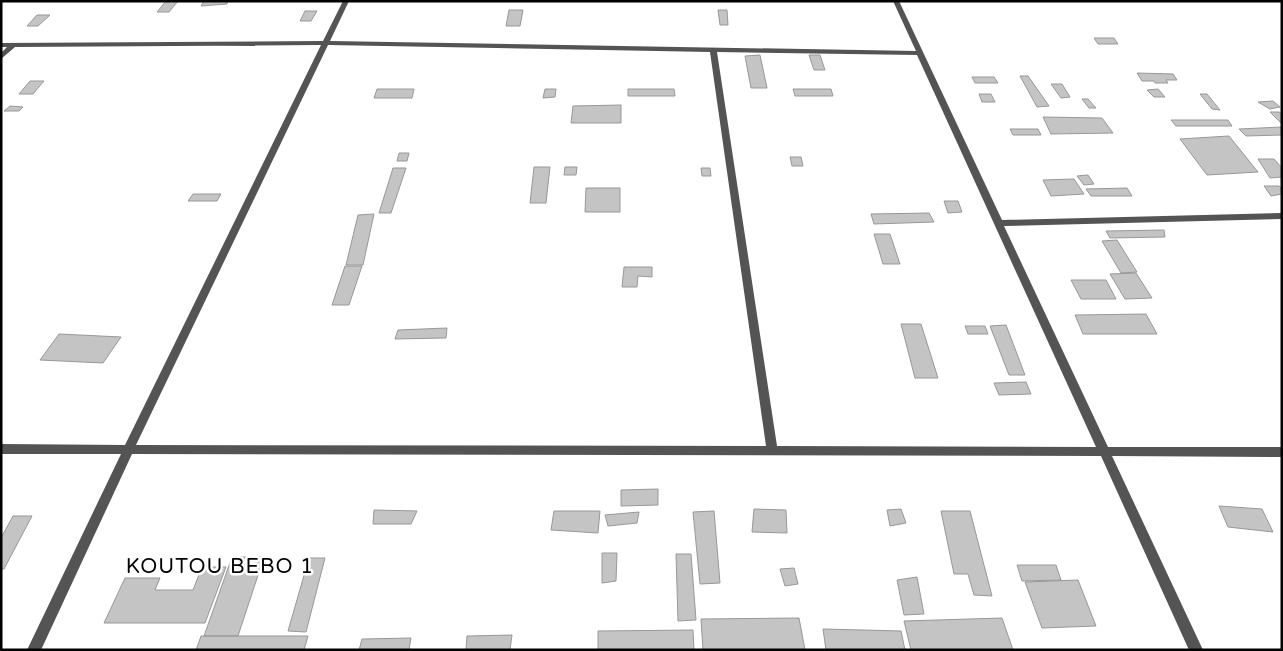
<svg xmlns="http://www.w3.org/2000/svg" width="1283" height="651" viewBox="0 0 1283 651" font-family="'Varela Round',sans-serif">
<style>
.building{fill:#c4c4c4;stroke:#989898}
.lines{fill:none;stroke-linecap:round;stroke-linejoin:round}
.street{fill:#545454;fill-rule:evenodd}
.labels{text-anchor:middle;dominant-baseline:central;stroke-width:5;stroke-linejoin:round;paint-order:stroke}
.near-quarter-label{font-size:21px;letter-spacing:1px;fill:#000;stroke:#fff}
</style>
<rect width="100%" height="100%" fill="#fff"/>
<path class="building" d="M166 1H178L169 12H157Z
M204 1H228L227 4 201 6Z
M509 10H523L520 26H506Z
M718 10H727L728 25H720Z
M305 11H317L311 21H300Z
M37 15H50L38 26H27Z
M1094 38H1114L1118 44H1098Z
M760 55 767 88H751L745 56Z
M809 55H820L825 70H814Z
M1137 73 1173 74 1177 80H1166L1168 83H1155L1154 81H1142Z
M1020 76H1028L1049 106 1037 107Z
M972 77H994L998 83H975Z
M30 81H44L33 94H19Z
M1051 84H1062L1070 97 1061 98Z
M377 89H414L412 98H374Z
M545 89H556L555 97 543 98Z
M628 89H674L675 96H628Z
M793 89H831L833 96H795Z
M1158 89 1165 97H1154L1147 90Z
M979 94H991L995 102H982Z
M1200 94H1207L1220 110 1212 109Z
M1082 99H1088L1096 108H1089Z
M1273 101 1280 107 1270 109 1258 102Z
M621 105V123H571L573 106Z
M10 106 23 107 19 111H4Z
M1270 112H1279L1282 114V124Z
M1043 117 1102 118 1113 133 1051 134Z
M1171 120H1228L1232 126H1176Z
M1282 127V135L1246 136 1239 129Z
M1010 129H1038L1041 135H1013Z
M1229 136 1258 172 1207 175 1180 139Z
M399 153H409L407 161H397Z
M790 157H801L803 166H792Z
M1258 159H1274L1282 168V177L1270 178Z
M534 167H550L546 203H530Z
M565 167H577L576 175H564Z
M393 168H406L391 213H379Z
M701 168H710L711 176H702Z
M1088 175 1094 184 1084 185 1077 176Z
M1074 179 1084 194 1051 196 1043 180Z
M1264 186H1279L1282 189V194L1271 196Z
M586 188H620V212H585Z
M1127 188 1132 196H1091L1086 189Z
M193 194H221L217 201H188Z
M944 201H958L962 212 948 213Z
M929 213 934 222 874 224 871 214Z
M374 214 363 265H346L358 215Z
M1164 230 1165 237 1110 238 1106 231Z
M874 234H890L900 264H883Z
M1117 240 1137 272 1121 273 1102 241Z
M345 266H362L349 305H332Z
M624 267H652V277L638 276 637 287H622Z
M1136 273 1152 298 1125 299 1110 274Z
M1071 280H1106L1116 299H1081Z
M1146 314 1157 334H1083L1075 315Z
M901 324H921L938 378H915Z
M1006 325 1025 375H1009L990 326Z
M965 326H985L988 334H968Z
M447 328 446 338 395 339 398 330Z
M59 334 121 337 103 363 40 360Z
M1026 382 1031 394 999 395 994 383Z
M658 489V505L621 506V490Z
M1219 506 1262 509 1273 532 1228 527Z
M754 509 786 510 787 533 752 532Z
M901 509 906 523 890 526 887 510Z
M374 510 417 511 411 524H373Z
M554 511H600L598 533 551 530Z
M714 511 720 583 700 584 693 512Z
M941 511H970L992 596 974 595 968 574H954Z
M639 512 637 523 608 526 605 515Z
M13 516H32L4 569H1V538Z
M602 553H617L616 581 602 583Z
M676 554H691L696 620 678 621Z
M232 557H264L238 636H204Z
M309 558H325L306 632 288 631Z
M1017 565H1056L1061 580 1022 581Z
M202 567H226L205 623H104L125 578H160L155 590H193Z
M794 568 798 584 785 586 780 569Z
M917 577 924 614 904 615 897 580Z
M1078 580 1096 626 1042 628 1025 582Z
M799 618 805 650H703L701 619Z
M1002 618 1013 650H911L904 621Z
M823 629 901 631 905 650H826Z
M693 630 694 650H598V631Z
M512 635 510 650H466L467 636Z
M201 636H308L304 650H196Z
M411 638 409 650H359L362 639Z"/>
<g class="lines">
<path class="street" d="M343 1H349L330 41 916 51 893 1H899L1002 220 1282 213V219L1004 226 1108 447H1282V457L1112 456 1203 650H1189L1101 456 132 454 41 650H27L121 454H1V444L125 445 321 45 15 47 1 59V53L7 47H1V43L323 41ZM328 45 710 52 766 446 136 445ZM717 52 917 55 1096 447 777 446Z"/>
</g>
<g class="labels">
<g class="near-quarter-label">
<text x="220" y="566">KOUTOU BEBO 1</text>
</g>
</g>
<rect width="1283" height="651" fill="none" stroke="#000000" stroke-width="5"/>
</svg>
